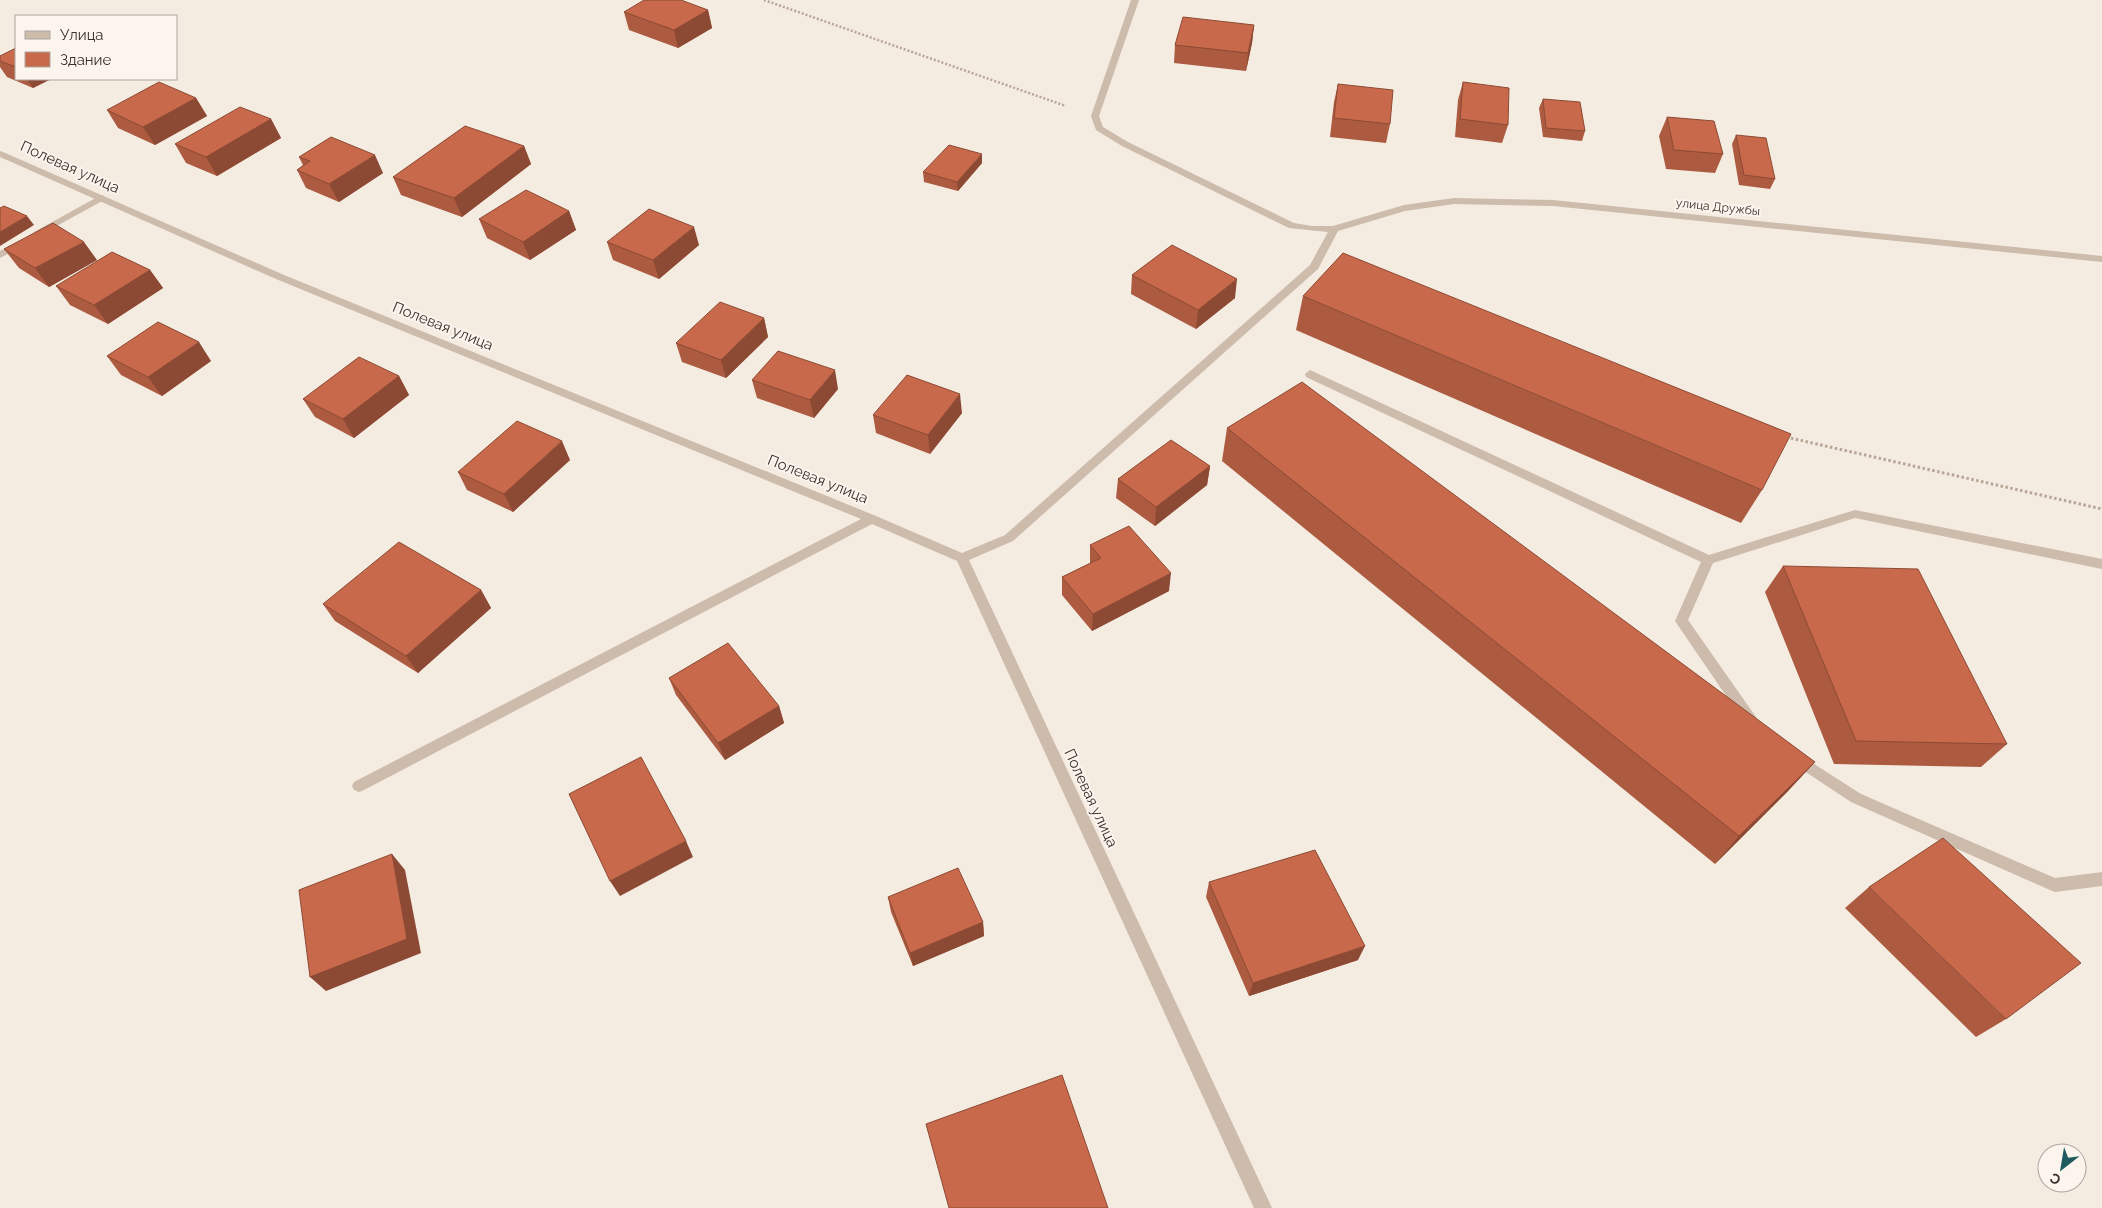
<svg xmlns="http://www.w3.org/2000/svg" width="2102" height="1208" viewBox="0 0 2102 1208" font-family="Raleway,sans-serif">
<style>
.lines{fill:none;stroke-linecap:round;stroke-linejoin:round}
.path-far1{stroke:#b9a596;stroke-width:2.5;stroke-dasharray:2 2;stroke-linecap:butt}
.path{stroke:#b9a596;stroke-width:3;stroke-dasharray:2.5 2.5;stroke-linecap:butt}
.service{fill:#cdbbac;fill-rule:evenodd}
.minor{fill:#cdbbac;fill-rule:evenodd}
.wall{fill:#ac5a40}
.shaded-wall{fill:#8c4a34}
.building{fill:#c8694b;stroke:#8c4a34}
.labels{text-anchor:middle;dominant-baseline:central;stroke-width:4;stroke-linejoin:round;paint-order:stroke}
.far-street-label{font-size:12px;fill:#3b302b;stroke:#fbf5ee}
.street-label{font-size:15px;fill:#3b302b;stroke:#fbf5ee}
</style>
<rect width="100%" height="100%" fill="#f4ebe1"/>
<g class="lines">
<path class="path-far1" d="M764 0 1066 106"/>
<path class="path" d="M1786 437 2102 509"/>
<path class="service" d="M101 195 104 196V200L42 234 39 235 34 232Z
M20 241 23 242V246L0 258V251Z
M1310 370 1709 555 1855 510 2102 559V569L1855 518 1713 563 1688 620 1756 717 1758 721 1756 725 1751 727 1746 725 1675 621 1701 562 1306 377 1305 374Z
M1797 753 1861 794 2055 878 2102 872V886L2055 892 2050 890 1851 802 1792 763 1790 759 1792 755Z"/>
<path class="minor" d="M1131 0H1139L1099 116 1103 127 1128 142 1294 223 1312 226H1333L1404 205 1454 198 1553 200 2102 256V262L1553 206 1454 204 1405 211 1338 231 1318 269 1013 541 969 560 1272 1208H1254L957 561 872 524 364 790 359 792 354 790 352 786 354 782 861 519 276 279 0 157V151L3 152 284 275 876 516 962 553 1005 535 1310 265 1328 232 1289 228 1122 146 1096 130 1091 116Z"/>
</g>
<path class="wall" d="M708 10 712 28 678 48 629 30 624 12Z
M1254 25 1252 43 1246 71 1174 63 1175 45Z
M16 48V79H51L33 88 7 77 0 67V56Z
M1463 82 1508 125 1502 143 1455 137 1458 100Z
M1338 84 1390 124 1386 143 1330 137 1334 102Z
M196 98 207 116 155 145 118 128 107 110Z
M1543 99 1585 131 1582 141 1543 137 1539 108Z
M1667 117 1723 154 1715 173 1666 169 1659 136Z
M271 119 281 138 217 176 186 163 175 144Z
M1736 135 1775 179 1770 189 1739 185 1732 144Z
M524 146 531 164 462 217 401 195 393 177Z
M299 157 383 173 339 202 306 188 297 170 303 165Z
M982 163 958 191 924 182 923 172Z
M569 211 576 230 530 260 487 238 479 219Z
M607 242 699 245 659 279 613 260Z
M4 249 97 260 49 287 19 268Z
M150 270 163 288 108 324 70 305 56 286Z
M1132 275 1235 298 1196 329 1131 294Z
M1303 296 1762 490 1741 523 1296 330Z
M764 318 768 337 726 378 682 362 676 343Z
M107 356 211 361 162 396 121 375Z
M399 376 409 395 354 438 315 417 303 399Z
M752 380 838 389 814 418 757 398Z
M962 413 930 454 876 433 873 415Z
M1227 428 1815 762 1788 791 1715 864 1222 461Z
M570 460 513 512 467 490 458 472Z
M1210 466 1207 485 1155 526 1116 498 1118 479Z
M1090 545 1169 591 1092 631 1062 595V577L1090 563Z
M1783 566 2007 744 1981 767 1834 764 1765 592Z
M481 590 491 608 418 673 335 621 323 604Z
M669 678 779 706 784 723 725 760 676 695Z
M1209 882 1358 960 1249 996 1206 897Z
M1869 887 2006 1019 1976 1037 1845 908Z
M888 897 983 922 984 936 913 966 891 912Z"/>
<path class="shaded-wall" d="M708 10 712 28 678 48 674 30Z
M1254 25 1252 43 1246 71 1248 53Z
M27 79H51L33 88Z
M196 98 207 116 155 145 143 127Z
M271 119 281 138 217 176 206 157Z
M524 146 531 164 462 217 454 198Z
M982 154V163L958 191 957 182Z
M375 155 383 173 339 202 329 184Z
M569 211 576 230 530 260 523 242Z
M27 216 34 225 0 246V232Z
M694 227 699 245 659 279 653 260Z
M84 242 97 260 49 287 35 268Z
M150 270 163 288 108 324 94 305Z
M1237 279 1235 298 1196 329 1198 310Z
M764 318 768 337 726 378 721 360Z
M199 342 211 361 162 396 148 377Z
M835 370 838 389 814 418 810 400Z
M399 376 409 395 354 438 343 419Z
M960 394 962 413 930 454 928 435Z
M562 441 570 460 513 512 504 494Z
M1210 466 1207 485 1155 526 1156 507Z
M1171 573 1169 591 1092 631 1093 614Z
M481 590 491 608 418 673 406 656Z
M779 706 784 723 725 760 718 743Z
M1815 762 1788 791 1715 864 1739 836Z
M686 841 693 857 620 896 610 881Z
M392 854 405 870 421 953 326 991 310 977Z
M983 922 984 936 913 966 910 953Z
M1365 946 1358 960 1249 996 1253 983Z"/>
<path class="building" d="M644 0H681L708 10 674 30 624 12Z
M1183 17 1254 25 1248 53 1175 45Z
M16 48V67L0 61V56Z
M159 82 196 98 143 127 107 110Z
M1463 82 1509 88 1508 125 1460 119Z
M1338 84 1393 90 1390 124 1334 118Z
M1543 99 1580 102 1585 131 1546 128Z
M240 107 271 119 206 157 175 144Z
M1667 117 1714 121 1723 154 1674 150Z
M465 126 524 146 454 198 393 177Z
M1736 135 1766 138 1775 179 1744 175Z
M331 137 375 155 329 184 297 170 310 161 299 157Z
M949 145 982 154 957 182 923 172Z
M526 190 569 211 523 242 479 219Z
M4 206 27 216 0 232V208Z
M649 209 694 227 653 260 607 242Z
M53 223 84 242 35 268 4 249Z
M1172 245 1237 279 1198 310 1132 275Z
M112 252 150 270 94 305 56 286Z
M1343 253 1791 434 1762 490 1303 296Z
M720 302 764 318 721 360 676 343Z
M158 322 199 342 148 377 107 356Z
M778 351 835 370 810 400 752 380Z
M359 357 399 376 343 419 303 399Z
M907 375 960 394 928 435 873 415Z
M1302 382 1815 762 1739 836 1227 428Z
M517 421 562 441 504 494 458 472Z
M1171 440 1210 466 1156 507 1118 479Z
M1129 526 1171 573 1093 614 1062 577 1101 558 1090 545Z
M399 542 481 590 406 656 323 604Z
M1783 566 1918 569 2007 744 1856 741Z
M728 643 779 706 718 743 669 678Z
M641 757 686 841 610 881 569 794Z
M1943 838 2081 963 2006 1019 1869 887Z
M1315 850 1365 946 1253 983 1209 882Z
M392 854 407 939 310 977 299 890Z
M958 868 983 922 910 953 888 897Z
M1062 1075 1108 1208H949L926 1124Z"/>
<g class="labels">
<g class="far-street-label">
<text transform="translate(1718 207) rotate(6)">улица Дружбы</text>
</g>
<g class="street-label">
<text transform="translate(70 167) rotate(24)">Полевая улица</text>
<text transform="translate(443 326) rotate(22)">Полевая улица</text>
<text transform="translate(818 479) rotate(22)">Полевая улица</text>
<text transform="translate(1091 798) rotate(65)">Полевая улица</text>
</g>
</g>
<rect x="15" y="15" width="162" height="65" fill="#fbf5ee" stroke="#aea6a0"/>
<rect x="25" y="31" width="25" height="8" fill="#cdbbac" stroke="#aea6a0"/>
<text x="60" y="40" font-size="15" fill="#3b302b">Улица</text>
<rect x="25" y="52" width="25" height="15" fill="#c8694b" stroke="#aea6a0"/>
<text x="60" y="65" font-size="15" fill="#3b302b">Здание</text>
<g transform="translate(2062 1168) rotate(211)"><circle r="24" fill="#fbf5ee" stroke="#aea6a0"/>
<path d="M0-4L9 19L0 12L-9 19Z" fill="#1f5a5e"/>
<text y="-8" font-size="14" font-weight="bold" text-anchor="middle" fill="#3b302b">С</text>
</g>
</svg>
